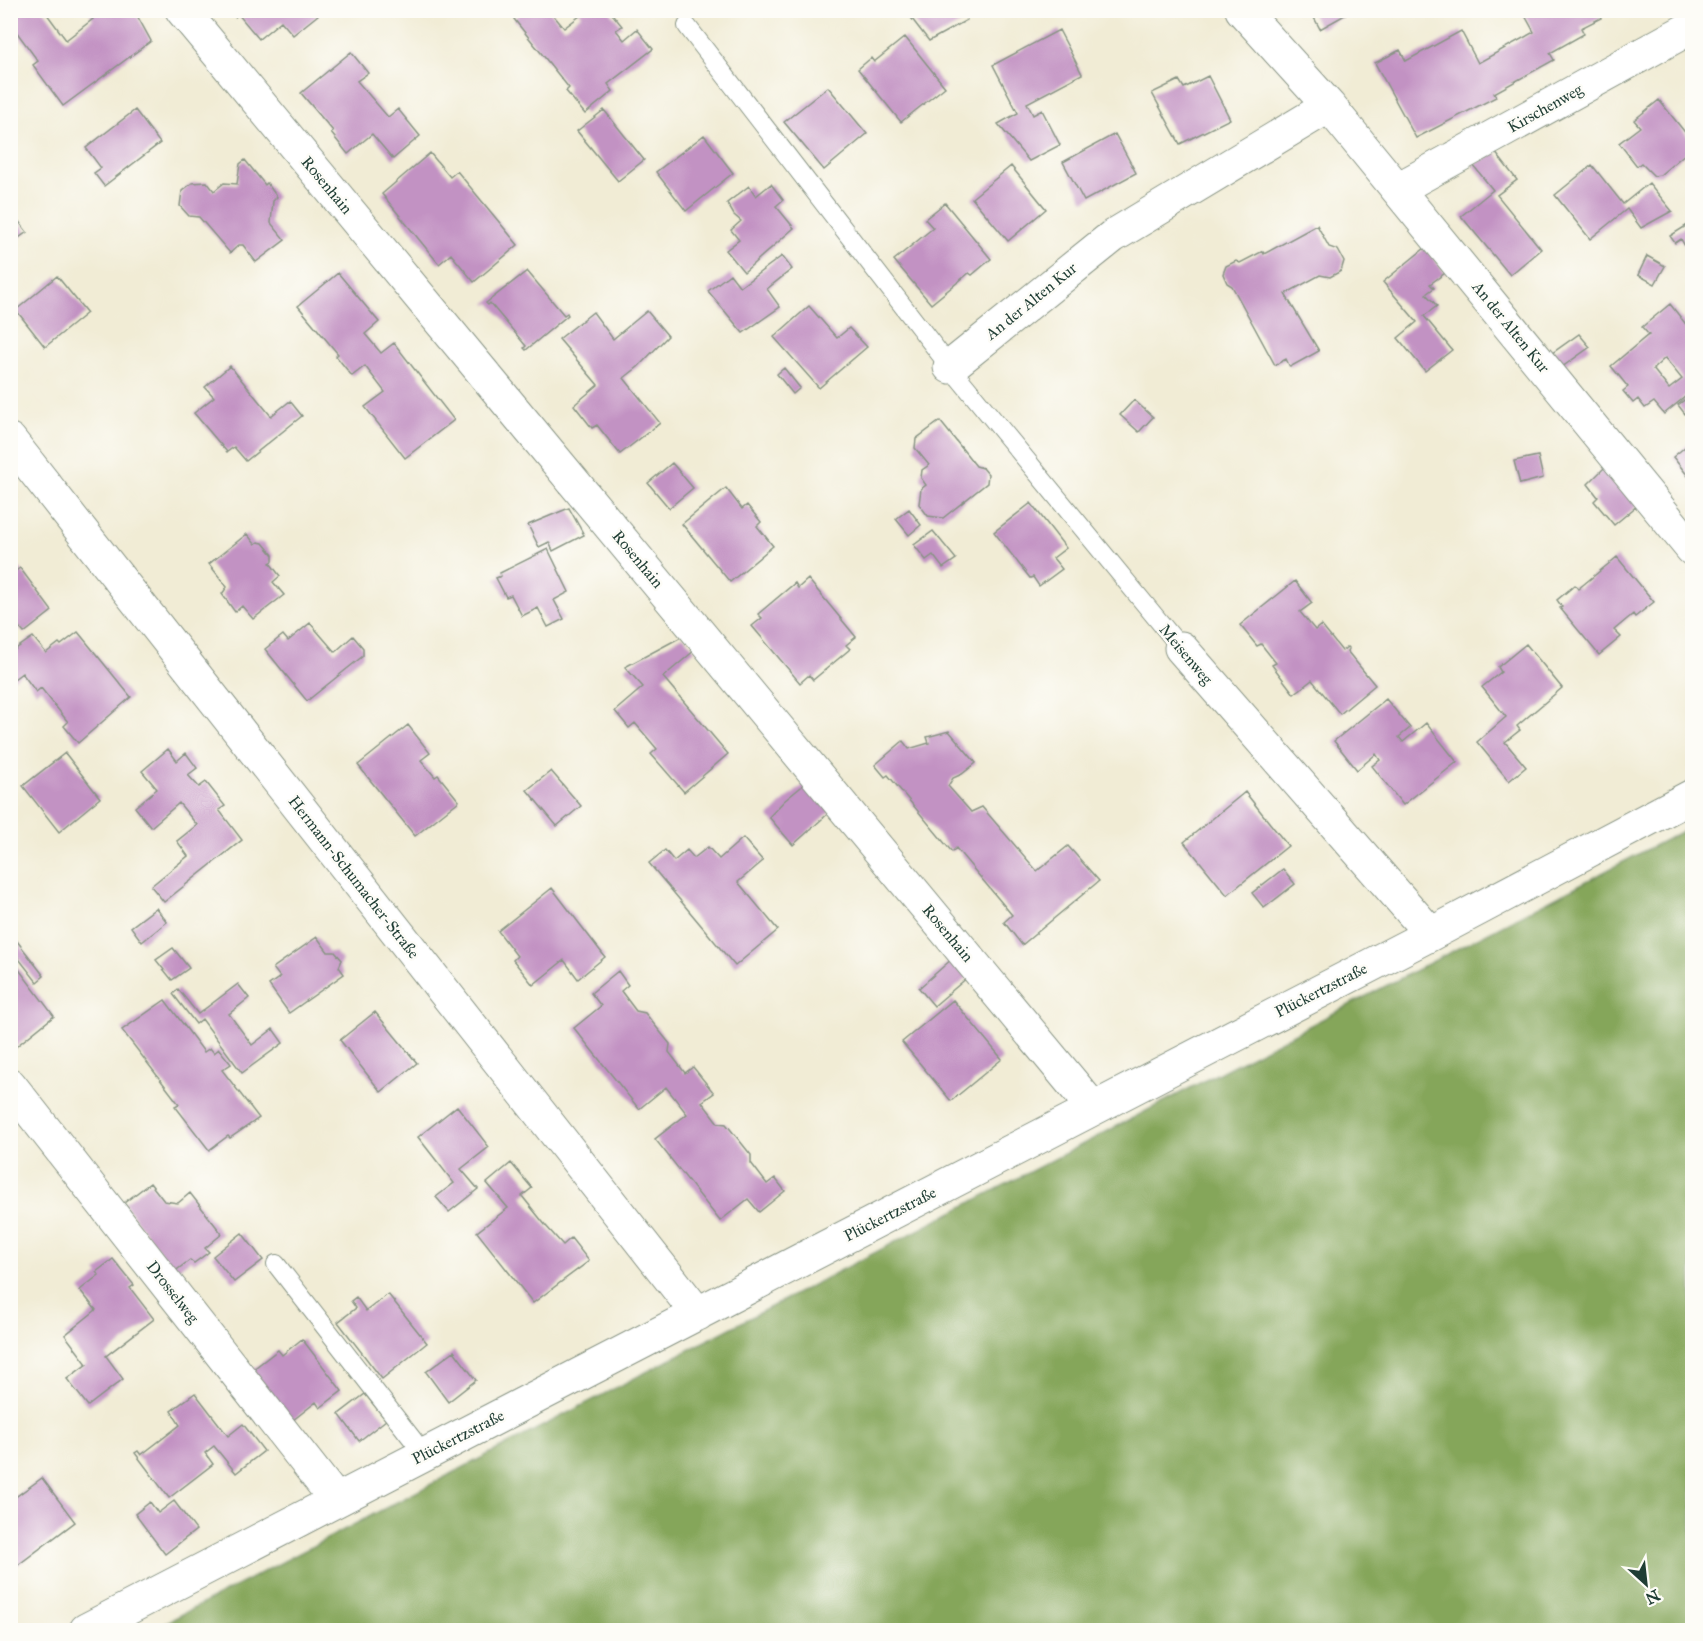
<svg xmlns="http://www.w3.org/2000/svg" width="1703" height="1641" viewBox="0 0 1703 1641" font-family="'IM FELL Great Primer',serif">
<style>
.forest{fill:#85a65a;stroke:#527247;stroke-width:1.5}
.building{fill:#c292c3;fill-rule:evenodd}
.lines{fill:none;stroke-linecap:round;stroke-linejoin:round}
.service-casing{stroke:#889484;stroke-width:20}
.minor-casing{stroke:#889484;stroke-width:35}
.service{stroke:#fff;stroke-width:18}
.minor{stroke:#fff;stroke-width:33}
.labels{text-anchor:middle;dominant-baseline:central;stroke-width:5;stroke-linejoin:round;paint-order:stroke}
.street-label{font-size:16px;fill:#1f3d34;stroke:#fdfcf7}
</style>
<rect width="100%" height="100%" fill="#fdfcf7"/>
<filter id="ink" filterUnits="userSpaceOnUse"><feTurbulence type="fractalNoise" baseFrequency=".0167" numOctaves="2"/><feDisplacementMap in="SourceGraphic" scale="12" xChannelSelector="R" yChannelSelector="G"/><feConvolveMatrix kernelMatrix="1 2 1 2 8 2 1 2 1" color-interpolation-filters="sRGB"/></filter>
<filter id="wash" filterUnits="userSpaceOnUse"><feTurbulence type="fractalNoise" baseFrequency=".008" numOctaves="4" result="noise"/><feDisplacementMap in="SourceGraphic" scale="24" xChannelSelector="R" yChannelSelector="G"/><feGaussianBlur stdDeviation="1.35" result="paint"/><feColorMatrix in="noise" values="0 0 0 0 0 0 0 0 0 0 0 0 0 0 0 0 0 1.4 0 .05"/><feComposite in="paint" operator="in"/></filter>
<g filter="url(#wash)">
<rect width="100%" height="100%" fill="#f1ecd5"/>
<path class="forest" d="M1692 826V1630H152Z"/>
<g id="blocks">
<path class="building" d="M10 10H44L66 40 93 19 88 10H134L151 41 63 106 33 65 38 61 10 23Z
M230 10H314L318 15 293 35 281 21 259 39 238 14 235 17Z
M524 10H549L564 28 581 15 578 10H609L622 26 616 30 624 40 637 29 653 49 608 84 613 91 585 114 566 91 569 88 514 19Z
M905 10H962L967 20 929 41Z
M1310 10H1354L1320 29Z
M1525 10H1597L1601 18 1581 28 1584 34 1550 53 1554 60 1494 93 1496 97 1416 138 1375 63 1400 50 1406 61 1461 31 1478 63 1534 32 1523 12Z
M1059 30 1082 74 1027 103 1033 115 1042 110 1060 145 1029 161 998 124 1018 113 993 65Z
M905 37 945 87 901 122 858 69 871 58 874 62Z
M351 52 368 73 357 81 388 117 398 109 420 136 393 159 372 134 348 154 331 133 333 131 301 93Z
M1208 76 1230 119 1180 144 1152 93 1179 80 1184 88Z
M828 87 867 134 824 170 784 122Z
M1659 100 1692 141V148L1660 175 1654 176 1641 163 1637 166 1619 143 1640 127 1634 120Z
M135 110 160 143 104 186 94 173 101 168 86 148Z
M604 110 644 160 618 181 577 131Z
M1115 134 1136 173 1084 201 1063 162Z
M704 135 733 173 686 211 656 172Z
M1495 152 1517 180 1497 195 1541 249 1510 275 1461 216 1493 190 1473 165Z
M430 153 450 177 457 171 518 245 474 282 451 254 439 264 382 194Z
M245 160 265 185 267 183 277 197 273 201 271 223 285 240 256 262 243 245H239L230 253 199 217 189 216 180 206 182 191 192 183 207 182 214 191 224 183 237 184 240 164Z
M1592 165 1623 204 1649 183 1672 211 1641 228 1627 209 1590 239 1555 195Z
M1011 166 1046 209 1008 241 972 198Z
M771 184 783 200 776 206 794 228 744 272 726 250 739 240 731 230 741 221 734 215 727 203 749 186 756 196Z
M945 203 991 259 972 275 969 273 931 304 894 260 933 228 925 219Z
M10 210 27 232 10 244Z
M1689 224 1692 229V258L1681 239 1675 243 1670 236Z
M1317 225 1329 247 1338 250 1344 261 1341 271 1330 277 1320 275 1285 294 1319 351 1290 367 1286 359 1275 365 1232 286 1227 283 1223 274 1226 266 1236 261 1240 263 1263 251 1264 254Z
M1425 248 1445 273 1430 284 1434 288 1426 294 1437 306 1424 316 1452 350 1425 371 1398 338 1417 322 1383 282Z
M782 256 792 269 767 289 780 307 743 333 708 291 730 274 740 287Z
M1647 256 1665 266 1655 284 1638 275Z
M527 271 564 315 567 313 568 315 526 350 524 348 526 346 490 303 488 305 486 303Z
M338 273 379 322 365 334 381 353 394 343 454 420 405 458 365 407 385 392 365 366 352 376 336 356 338 354 298 306Z
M57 276 87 313 45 347 16 310Z
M1670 304 1692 332V423L1678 405 1692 394 1691 392 1664 414 1654 402 1645 408 1638 399 1633 403 1623 391 1628 387 1611 366 1647 336 1649 335 1642 327ZM1665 358 1682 379 1669 389 1653 369Z
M809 306 837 338 849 328 867 347 819 388 774 337Z
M647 311 668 336 638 367 624 378 660 423 620 454 597 425 592 428 574 405 598 385 559 339 593 312 613 339Z
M1579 334 1590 347 1562 367 1551 354Z
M230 366 271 416 290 401 302 416 246 461 234 447 227 452 194 413 214 397 205 387Z
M784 368 800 388 793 394 777 374Z
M1134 400 1153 417 1139 432 1120 415Z
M940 421 976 466 983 468 988 474 987 483 943 518 928 516 919 504 921 489 926 485 921 478 922 470 929 465 915 448 916 439Z
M1692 441V481L1673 457Z
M1538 456 1543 478 1520 484 1514 461Z
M672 463 693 488 669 508 648 483Z
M1606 466 1638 505 1614 525 1594 501 1598 497 1588 484Z
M726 488 742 509 747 505 761 522 757 526 773 546 730 582 682 524Z
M1031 503 1066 548 1053 558 1062 569 1039 586 1033 577 1030 578 994 532Z
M569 508 584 535 553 551 549 542 539 547 528 525Z
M909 509 921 525 909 535 896 519Z
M933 531 956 559 943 568 933 555 926 560 914 545Z
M247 534 255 544 258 542 263 543 273 555V561L270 563 280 576 273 582 284 595 253 619 242 606 235 612 222 594 227 587 209 564Z
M548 549 569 592 554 600 564 619 548 627 538 608 522 616 511 595 506 597 496 578 501 576 500 573Z
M1617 557 1654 602 1635 617 1633 614 1614 630 1621 637 1599 655 1560 608 1562 607 1557 600 1575 585 1578 589Z
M20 568 52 611 24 633 19 627 10 633V575Z
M808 579 856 637 846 645 850 649 813 680 809 675 800 683 752 626 762 618 758 614 795 583 798 588Z
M1295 581 1312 603 1300 612 1315 630 1321 625 1342 651 1347 647 1349 649 1347 651 1375 685 1340 714 1312 680 1294 694 1272 665 1276 663 1261 644 1257 646 1240 625Z
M310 623 335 652 353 636 363 648V656L307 701 265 649 283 635 288 641Z
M78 632 131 697 78 743 64 726 68 722 41 688 36 692 22 673 10 682V653L33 637 46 653 59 643 61 645Z
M683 636 695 650 663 677 728 754 684 792 651 754 657 749 635 723 629 728 615 711 643 687 625 667Z
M1526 644 1562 688 1517 726 1520 730 1505 742 1526 767 1509 781 1477 742 1506 717 1482 687 1501 672 1498 667Z
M1386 699 1410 728 1399 737 1403 742 1426 723 1457 762 1403 805 1372 766 1380 760 1376 754 1357 770 1334 741Z
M408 725 430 753 421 760 435 777 438 775 459 801 415 836 358 765Z
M949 731 976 763 962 774 953 778 948 786 971 812 982 807 1037 871 1068 846 1099 881 1022 945 1004 922 1012 915 956 848 952 852 888 775 885 777 875 765 903 741 909 749 929 743 927 737Z
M168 749 177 761 186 753 197 768 188 775 199 787 206 782 225 806 219 810 242 840 164 902 151 886 188 856 177 841 197 825 179 803 151 827 135 807 157 789 142 771Z
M65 753 100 798 59 832 23 786Z
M551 771 581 806 557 826 527 790Z
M806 783 831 811 793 845 769 817 784 801Z
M1245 792 1288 846 1227 895 1184 842Z
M743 838 763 861 738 882 778 930 735 966 649 863 665 850 674 861 687 850 694 858 708 847 719 859Z
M1283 869 1295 884 1264 908 1252 893Z
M552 888 605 957 578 979 564 960 533 985 513 960 517 956 498 931Z
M156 908 167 922 142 942 131 927Z
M10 932 44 976 37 982 16 955 11 959 54 1016 13 1049 10 1045Z
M317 937 328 952H335L342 960 339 967 344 974 289 1013 269 985 280 977 273 968Z
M173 948 189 968 172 980 156 960Z
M953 958 968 977 934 1006 919 988Z
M618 971 628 985 621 991 636 1011 645 1013 657 1028 670 1044 669 1052 685 1073 693 1067 714 1093 702 1102 718 1123 726 1124 739 1140 751 1155V1163L767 1184 775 1178 785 1191 759 1212 748 1199 720 1221 655 1139 687 1114 666 1087 639 1109 574 1028 601 1006 591 993Z
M238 984 249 998 229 1014 252 1045 273 1029 283 1043 242 1073 202 1019 196 1024 173 994 178 989 198 1014Z
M165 1000 204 1052 210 1048 214 1053 219 1049 231 1064 222 1070 259 1118 230 1138 228 1136 209 1150 175 1106 179 1104 122 1030Z
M953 1000 1002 1059 951 1101 902 1042Z
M375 1012 417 1063 381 1092 340 1040Z
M457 1106 489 1147 461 1169 478 1189 449 1212 436 1197 454 1183 418 1137Z
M511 1163 532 1188 522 1196 546 1226 563 1245 571 1238 589 1261 533 1303 477 1232 508 1208 487 1183Z
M150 1183 164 1201 178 1203 190 1193 222 1234 205 1248 209 1252 194 1263 190 1260 174 1272 124 1203Z
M242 1233 263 1260 234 1282 213 1256Z
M113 1259 134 1285 130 1288 154 1319 106 1356 123 1379 88 1406 67 1379 87 1364 65 1335 96 1310 80 1290 99 1275 96 1272Z
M388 1294 427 1343 382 1379 338 1322 356 1308 351 1301 356 1297 366 1311Z
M302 1339 342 1391 320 1408 316 1402 288 1424 247 1374 278 1350 282 1355Z
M454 1351 476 1380 448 1402 426 1372Z
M195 1393 228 1436 243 1424 264 1451 236 1473 214 1446 205 1453 213 1464 169 1498 135 1453 138 1451 141 1455 180 1425 171 1411Z
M365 1394 386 1420 359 1441 339 1414Z
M42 1478 75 1522 10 1571V1501Z
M174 1501 196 1530 165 1554 135 1514 150 1502 158 1513Z"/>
</g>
</g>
<g filter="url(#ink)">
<use href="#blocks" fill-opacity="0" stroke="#889484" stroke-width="1.5"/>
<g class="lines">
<defs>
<path id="service" d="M687 26 950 367 1181 648
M276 1264 424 1454"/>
<path id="minor" d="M182 10 1093 1108
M1242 10 1329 106 1692 549
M1398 189 1692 27
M950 367 1113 236 1329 106
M10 440 698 1314
M1181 648 1431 934
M10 1085 336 1500
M86 1630 1431 934 1692 796"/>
</defs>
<use href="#service" class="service-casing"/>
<use href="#minor" class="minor-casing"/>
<use href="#service" class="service"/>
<use href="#minor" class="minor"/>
</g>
</g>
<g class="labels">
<g class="street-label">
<text transform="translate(1545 108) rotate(-29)">Kirschenweg</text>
<text transform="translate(327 185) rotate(50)">Rosenhain</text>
<text transform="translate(1031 301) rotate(-39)">An der Alten Kur</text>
<text transform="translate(1511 327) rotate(51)">An der Alten Kur</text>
<text transform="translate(638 559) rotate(50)">Rosenhain</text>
<text transform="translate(1186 654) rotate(50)">Meisenweg</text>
<text transform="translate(354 877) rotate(52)">Hermann-Schumacher-Straße</text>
<text transform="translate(948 933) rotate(50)">Rosenhain</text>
<text transform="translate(1321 990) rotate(-27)">Plückertzstraße</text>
<text transform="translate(890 1214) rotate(-27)">Plückertzstraße</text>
<text transform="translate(173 1292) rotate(52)">Drosselweg</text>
<text transform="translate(458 1437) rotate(-27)">Plückertzstraße</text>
</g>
</g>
<rect width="1703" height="1641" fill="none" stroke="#fdfcf7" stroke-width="36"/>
<g transform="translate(1646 1584) rotate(153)" stroke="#fdfcf7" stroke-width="4.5" paint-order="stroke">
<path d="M0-4.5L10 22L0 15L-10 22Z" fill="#1f3d34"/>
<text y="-9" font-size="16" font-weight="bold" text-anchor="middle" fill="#1f3d34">N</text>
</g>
</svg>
